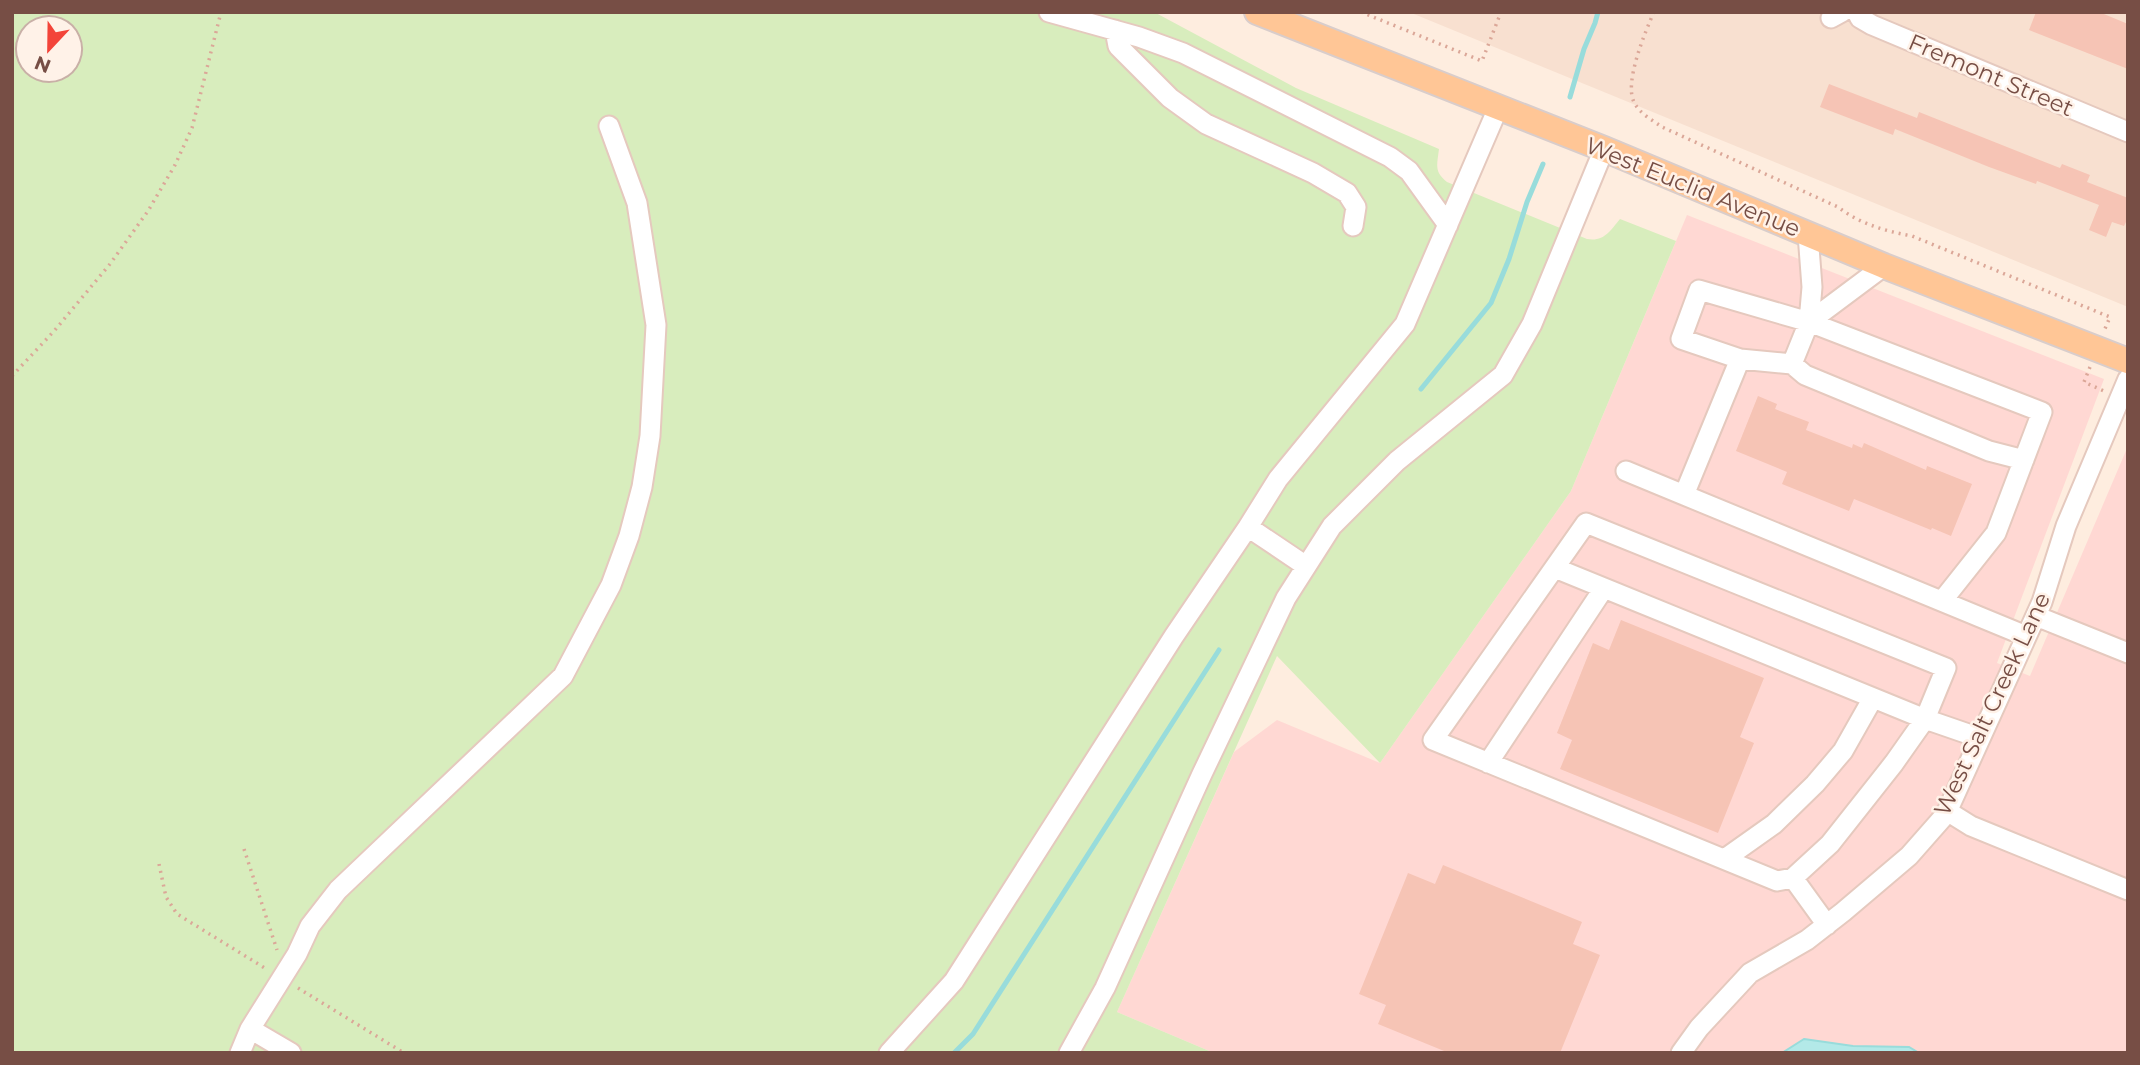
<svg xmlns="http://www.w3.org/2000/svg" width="2140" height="1065" viewBox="0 0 2140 1065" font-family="Montserrat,sans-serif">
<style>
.residential{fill:#f8e0d0}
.commercial{fill:#ffd8d3}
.green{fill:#d8edbd;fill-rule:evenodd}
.water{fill:#b3e9e8;stroke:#98dcdb;stroke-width:2}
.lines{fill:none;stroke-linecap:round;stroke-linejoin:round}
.stream{stroke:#98dcdb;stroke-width:5}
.building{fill:#f6c4b5}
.minor-casing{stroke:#e5c9be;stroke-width:23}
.major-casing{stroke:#d9cdcb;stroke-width:28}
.path{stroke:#dba798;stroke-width:3.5;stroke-dasharray:2 5;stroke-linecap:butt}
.minor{stroke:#fff;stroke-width:19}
.major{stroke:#ffc696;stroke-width:24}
.labels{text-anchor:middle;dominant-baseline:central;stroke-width:5;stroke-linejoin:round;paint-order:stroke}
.street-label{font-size:23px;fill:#774e45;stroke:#fff2e8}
</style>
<rect width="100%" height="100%" fill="#feeddf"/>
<path class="residential" d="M1409 12H2128V307Z"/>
<path class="commercial" d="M1687 215 2104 379 1997 663 2030 676 2128 446V1053H1214L1117 1012 1234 752 1277 720 1380 763 1571 491Z"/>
<path class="green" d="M12 12H1154L1296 88 1439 149C1437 165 1434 172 1447 182L1587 239C1604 242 1610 231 1620 219L1676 241 1571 491 1380 763 1277 656 1117 1012 1214 1053H12ZM28 28H70V70H28Z"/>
<path class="water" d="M1804 1039 1853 1046 1909 1047 1919 1053H1782Z"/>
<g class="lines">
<path class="stream" d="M1570 97 1584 49 1595 23 1598 12
M1421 389 1491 303 1509 259 1527 202 1543 164
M954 1053 973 1034 1219 650"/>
</g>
<path class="building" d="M2036 12H2099L2128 24V69L2029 30Z
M1829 84 1917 118 1919 112 2060 168 2062 164 2090 175 2087 182 2128 198V218L2124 226 2112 222 2106 237 2089 230 2099 205 2037 181 2036 184 1989 167 1895 129 1893 135 1820 107Z
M1758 396 1777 404 1775 409 1809 422 1806 430 1852 448 1853 444 1862 448 1864 443 1926 470 1927 466 1972 484 1951 536 1932 528 1931 530 1854 499 1849 511 1782 484 1787 472 1736 451Z
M1621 620 1764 678 1740 737 1754 743 1718 833 1560 769 1572 740 1557 733 1593 643 1609 650Z
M1443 865 1582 922 1573 944 1600 955 1560 1053H1449L1378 1024 1386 1005 1359 994 1408 873 1435 884Z"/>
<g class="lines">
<defs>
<path id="minor" d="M1049 12 1139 37 1183 53 1390 157 1409 171 1448 225
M1857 12 1860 18 1872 25 2128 132
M1831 18 1842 12
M1115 30 1118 46 1170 98 1206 124 1313 173 1347 193 1356 207 1353 226
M1808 234 1812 287 1809 322 1792 364 1740 359 1684 495 2026 636
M1809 322 1884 266
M1740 359 1681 339 1699 290 1809 322 2042 412 1996 533 1942 601
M1792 364 1805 375 1989 451 2024 460
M1626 471 1684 495
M1248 527 1306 566
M1555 568 1925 719 1946 668 1586 523 1433 740 1777 881 1793 878
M2036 616 2128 653
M1488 763 1604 588
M1947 811 1971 826 2128 890
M1726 858 1774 824 1815 784 1843 751 1873 698
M1827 925 1793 878 1830 844 1894 763 1925 719 1980 738
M250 1029 291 1053
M240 1053 250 1029 297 954 310 926 338 890 563 676 611 585 629 536 642 487 650 436 656 325 637 203 609 126
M889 1053 954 981 1174 636 1248 527 1278 479 1405 324 1498 108
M1069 1053 1105 988 1202 774 1286 598 1332 526 1397 461 1503 375 1532 324 1604 149
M1681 1053 1699 1028 1750 973 1807 940 1843 912 1909 856 1946 814 2042 602 2066 526 2128 379"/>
<path id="major" d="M1257 12 1604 149 1884 266 2128 361"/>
</defs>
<use href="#minor" class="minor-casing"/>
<use href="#major" class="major-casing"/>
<path class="path" d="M1361 12 1482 61 1501 12
M1654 12C1645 32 1624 83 1634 102 1639 113 1652 120 1662 127L1838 207C1860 224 1885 231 1912 236L2110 317 2104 331
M2090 367 2084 382 2104 391
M12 376 55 330 110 264 148 211 175 165 192 128 221 12
M244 849 277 950
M159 864 166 897 177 914 268 970
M298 988 404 1053"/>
<use href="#minor" class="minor"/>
<use href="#major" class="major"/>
</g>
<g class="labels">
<g class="street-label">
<text transform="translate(1991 75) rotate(23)">Fremont Street</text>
<text transform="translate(1693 187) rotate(22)">West Euclid Avenue</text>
<text transform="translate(1992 704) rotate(-65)">West Salt Creek Lane</text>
</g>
</g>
<rect width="2140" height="1065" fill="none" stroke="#774e45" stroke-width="28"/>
<g transform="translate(49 49) rotate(202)"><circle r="33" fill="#fff2e8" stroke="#c9b0a7" stroke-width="2"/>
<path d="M0-5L12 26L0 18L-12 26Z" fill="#f34439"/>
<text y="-10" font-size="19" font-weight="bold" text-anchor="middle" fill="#774e45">N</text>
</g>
</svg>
